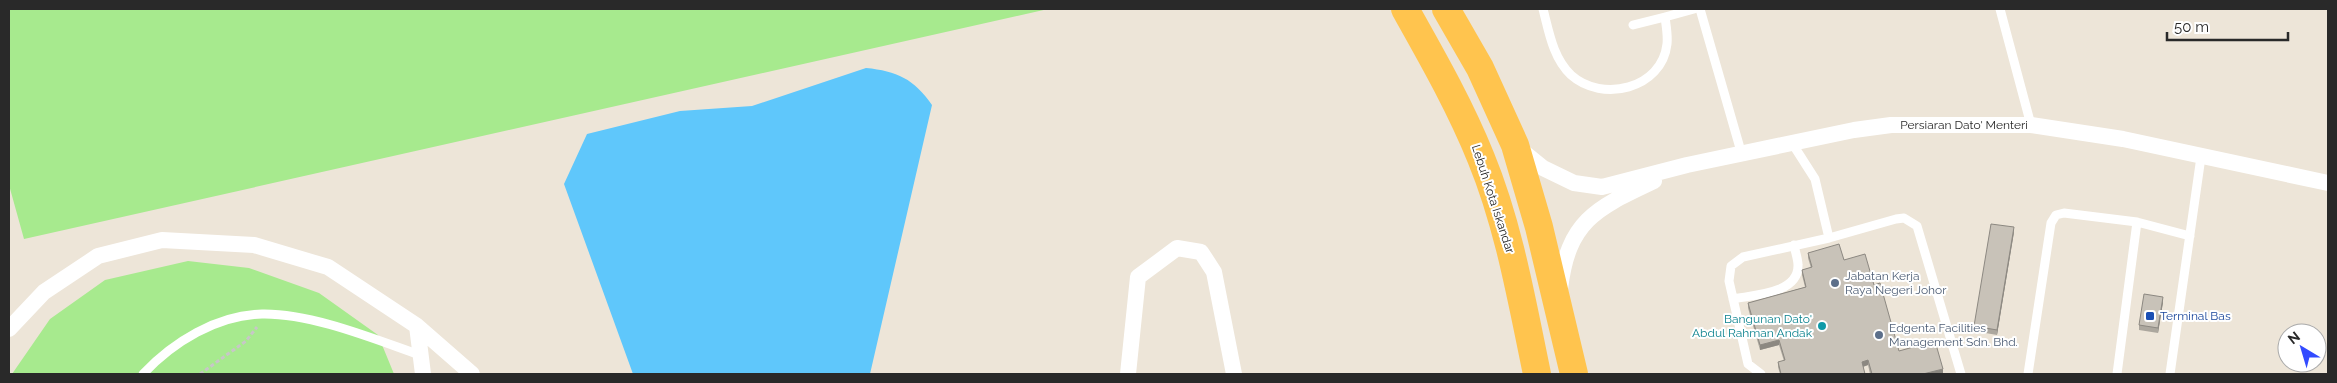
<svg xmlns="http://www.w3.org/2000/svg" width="2337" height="383" viewBox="0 0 2337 383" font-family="Raleway,sans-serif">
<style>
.green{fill:#a7ea8e}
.water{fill:#5fc7fb}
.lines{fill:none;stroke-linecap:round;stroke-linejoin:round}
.path{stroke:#c7c7c7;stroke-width:3;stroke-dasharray:4 2.5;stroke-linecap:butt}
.service{stroke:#fff;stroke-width:9}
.minor{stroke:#fff;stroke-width:16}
.trunk{stroke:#ffc44e;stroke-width:28}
.wall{fill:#aca79e}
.shaded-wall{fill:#8c8881}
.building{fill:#c8c2b8;stroke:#8c8881}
.service-dot{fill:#5c6f8a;stroke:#fff;stroke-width:2}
.transit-dot{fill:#1a4fb4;stroke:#fff;stroke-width:2}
.culture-dot{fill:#0f9aa8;stroke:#fff;stroke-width:2}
.labels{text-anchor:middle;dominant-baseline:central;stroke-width:4;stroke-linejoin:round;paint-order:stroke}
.street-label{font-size:12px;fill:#292929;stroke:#fff}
.service-label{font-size:12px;fill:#4e5e75;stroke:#fff;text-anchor:start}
.transit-label{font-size:12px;fill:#164399;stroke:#fff;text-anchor:start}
.culture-label{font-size:12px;fill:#0d838f;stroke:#fff;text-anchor:end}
</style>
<rect width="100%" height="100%" fill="#ede5d8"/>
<path class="green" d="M9 9H1048L24 239 9 185Z
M188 261 249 268 319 293 378 335 394 374H12L50 319 105 280Z"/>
<path class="water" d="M866 68C897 71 914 79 932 105L870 374H633L564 184 587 134 680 111 752 106Z"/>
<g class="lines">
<path class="path" d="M200 374 246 341 257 327"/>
<path class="service" d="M1543 9C1549 32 1553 58 1571 75 1602 103 1662 89 1667 44 1668 35 1666 25 1665 17L1694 9
M1700 9 1742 155
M2000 9 2031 125
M1633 25 1665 17
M1792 143 1815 179 1829 238 1896 219 1904 218 1917 226 1961 374
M1733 299C1753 295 1799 294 1798 265 1798 259 1795 251 1794 245
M143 374C173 342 217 315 262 314 311 313 374 339 420 355
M1761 374 1748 364 1729 281 1731 266 1743 257 1829 238
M2028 374 2051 223 2056 215 2064 213 2137 222 2190 236
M2117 374 2137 222
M2170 374 2201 157"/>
<path class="minor" d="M1517 147 1543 168 1574 183 1602 187 1687 165 1854 130 1891 125H2031L2123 139 2328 183
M1560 289C1568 220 1597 208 1654 181
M417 326 423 374
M9 329 44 292 98 256 162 240 254 245 328 267 417 326 472 374
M1128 374 1138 277 1177 248 1201 252 1214 272 1234 374"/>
<path class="trunk" d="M1405 9C1432 57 1460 106 1481 158 1509 226 1522 302 1537 374
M1446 9 1480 68 1515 145 1539 227 1574 374"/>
</g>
<path class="wall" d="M2014 232 1997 335 1974 331V326Z
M1808 253 1844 260 1874 285 1899 351 1943 373 1940 374H1870L1868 365 1863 367 1865 374H1780L1778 367V362L1784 361 1779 345 1760 350 1748 308V303L1805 287 1802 275V270L1811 268 1808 258Z
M2163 302 2158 333 2139 330V325Z"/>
<path class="shaded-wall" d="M2014 227V232L1997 335V330Z
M2163 297V302L2158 333V328Z
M1779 340V345L1760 350V345Z
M1868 360V365L1862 367V362Z
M1943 369V373L1940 374H1923Z"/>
<path class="building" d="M1991 224 2014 227 1997 330 1974 326Z
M1839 244 1844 260 1865 254 1874 285 1880 283 1899 351 1935 341 1943 369 1923 374H1872L1868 360 1862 362 1865 374H1781L1778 362 1785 360 1779 340 1760 345 1748 303 1806 287 1802 270 1812 267 1808 253Z
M2144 294 2163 297 2158 328 2139 325Z"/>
<g class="service-dot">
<circle cx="1835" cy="283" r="5"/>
<circle cx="1879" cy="335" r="5"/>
</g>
<rect class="transit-dot" x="2145" y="311" width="10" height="10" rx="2.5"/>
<circle class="culture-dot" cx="1822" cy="326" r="5"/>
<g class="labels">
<g class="street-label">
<text x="1964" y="125">Persiaran Dato' Menteri</text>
<text transform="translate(1493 199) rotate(72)">Lebuh Kota Iskandar</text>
</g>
<g class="service-label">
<text x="1845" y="276">Jabatan Kerja<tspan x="1845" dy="14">Raya Negeri Johor</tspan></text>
<text x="1889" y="328">Edgenta Facilities<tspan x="1889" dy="14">Management Sdn. Bhd.</tspan></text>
</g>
<g class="transit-label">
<text x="2160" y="316">Terminal Bas</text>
</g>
<g class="culture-label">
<text x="1812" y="319">Bangunan Dato'<tspan x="1812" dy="14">Abdul Rahman Andak</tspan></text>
</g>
</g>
<rect width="2337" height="383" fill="none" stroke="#292929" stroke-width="20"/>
<g transform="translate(2302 348) rotate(322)"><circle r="24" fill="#ffffff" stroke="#a9a9a9"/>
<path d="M0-4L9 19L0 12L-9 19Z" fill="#334bff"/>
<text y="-8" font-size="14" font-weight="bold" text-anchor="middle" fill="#292929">N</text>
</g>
<path d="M2167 32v8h121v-8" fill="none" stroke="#292929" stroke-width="2.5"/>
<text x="2174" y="32" font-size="15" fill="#292929" stroke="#ffffff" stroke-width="4" paint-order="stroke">50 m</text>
</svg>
